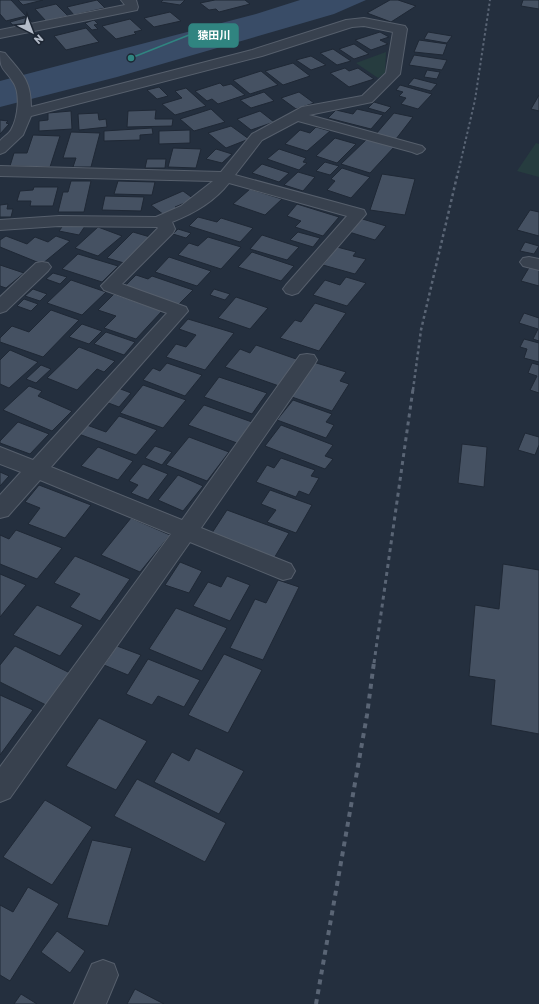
<svg xmlns="http://www.w3.org/2000/svg" width="539" height="1004" viewBox="0 0 539 1004" font-family="Rubik,'Noto Sans JP',sans-serif">
<style>
.green{fill:#263c3f}
.water{fill:#394c67}
.building{fill:#455162;stroke:#1f2835}
.lines{fill:none;stroke-linecap:round;stroke-linejoin:round}
.street-casing{stroke:#565f6c;stroke-width:2}
.street{fill:#38414e;fill-rule:evenodd}
.rail-far3{stroke:#5a6575;stroke-width:2;stroke-dasharray:2.5 2.5;stroke-linecap:butt}
.rail-far2{stroke:#5a6575;stroke-width:2.5;stroke-dasharray:3 3;stroke-linecap:butt}
.rail-far1{stroke:#5a6575;stroke-width:3;stroke-dasharray:4 4;stroke-linecap:butt}
.rail{stroke:#5a6575;stroke-width:4;stroke-dasharray:5 5;stroke-linecap:butt}
.leader{fill:none;stroke:#308480;stroke-width:1.5}
.callout-dot{fill:#308480;stroke:#1d2633;stroke-width:1.5}
.callout{fill:#308480;stroke:#308480;stroke-width:1.5}
.callout-label{font-size:11px;text-anchor:middle;font-weight:bold;fill:#fff}
</style>
<rect width="100%" height="100%" fill="#242f3e"/>
<path class="green" d="M386 52 385 73 378 78 356 63Z
M536 143 539 144V177L517 171Z"/>
<path class="water" d="M300 0H366L334 14 117 77 0 107V81L256 14Z"/>
<path class="building" d="M0 0H11L26 16 6 21 0 14Z
M18 0H43L23 5Z
M97 0 105 8 74 15 67 7Z
M163 0H185L180 5 161 2Z
M215 0H245L250 4 219 12 216 9 209 10 200 3Z
M390 0H398L416 6 391 22 367 13Z
M523 0H539V9L521 6Z
M56 4 68 16 46 21 35 9Z
M170 12 181 21 154 27 144 18Z
M28 17 34 25 16 29 10 22Z
M130 19 142 30 134 32 136 34 116 39 102 26Z
M94 20 98 24 94 25 98 29 92 30 85 23Z
M86 28 99 42 66 50 54 36Z
M380 32 389 37 380 40 388 44 371 50 355 40Z
M428 32 452 36 447 43 424 39Z
M419 40 447 44 443 55 414 52Z
M354 44 369 54 354 59 339 49Z
M333 49 351 61 337 65 320 53Z
M414 55 447 60 442 70 409 65Z
M311 56 326 65 311 70 296 60Z
M293 63 310 76 283 85 265 71Z
M345 68 349 71 358 68 374 79 349 87 330 73Z
M427 70 440 72 437 79 424 77Z
M261 71 278 85 250 94 233 80Z
M414 78 437 84 431 91 408 85Z
M220 83 223 86 231 84 245 95 218 104 212 99 207 101 195 91Z
M400 85 432 94 418 109 401 104 406 98 399 96 403 92 396 90Z
M159 87 168 96 157 99 147 90Z
M186 88 206 106 175 115 162 104 182 98 175 91Z
M264 92 274 101 251 108 240 100Z
M299 92 314 103 296 109 281 98Z
M539 95V111L531 109Z
M374 102 391 107 385 113 368 108Z
M211 109 225 122 194 131 180 119Z
M357 109 383 115 371 129 328 118 336 110 353 114Z
M156 110 155 119H173L172 126 127 127 128 111Z
M71 111 72 129 39 131V121L48 120V113Z
M260 111 274 122 251 130 237 119Z
M98 113 99 120 106 119 107 127 79 130 78 114Z
M394 113 413 117 396 139 376 134Z
M0 120 8 121 6 123 9 124 0 134Z
M231 126 249 139 226 148 208 133Z
M316 127 330 131 307 151 285 144 300 130 310 133Z
M152 128 153 134 140 135V140L104 141V131Z
M190 130V143L159 144V131Z
M71 132 100 133 91 167H73L76 158H63Z
M33 135 60 136 50 167 10 166 14 153H27Z
M335 138 356 144 337 163 316 156Z
M368 138 395 146 370 173 341 164Z
M173 148 201 149 196 168 168 167Z
M216 149 232 154 222 163 206 159Z
M279 149 306 158 303 162 307 163 299 170 267 159Z
M147 159H166L165 168H145Z
M325 162 339 166 330 175 316 171Z
M262 164 289 173 279 182 252 173Z
M342 168 370 177 351 198 327 190 335 181 331 179Z
M298 172 315 177 303 191 284 185Z
M382 174 415 179 405 215 370 210Z
M71 181H91L84 212H58L63 192H68Z
M118 181 155 182 152 195 114 194Z
M34 187H58L53 206H30L31 201H17L20 191 33 190Z
M250 189 282 199 265 215 233 204Z
M183 191 194 199 175 207 177 209 164 215 151 205Z
M105 196 144 197 141 211 102 210Z
M8 204 7 209H13L11 217H0V205Z
M297 204 339 217 323 236 295 227 301 221 287 216Z
M530 210 539 212V236L517 230Z
M198 217 217 222 221 218 253 228 240 242 189 226Z
M359 218 386 226 375 240 349 232Z
M65 223 85 226 79 235 59 231Z
M98 227 122 236 98 256 75 248Z
M178 229 191 233 186 238 173 234Z
M133 232 150 237 124 263 107 258Z
M298 232 320 238 313 247 290 240Z
M262 235 299 247 287 260 250 249Z
M6 236 27 244 35 237 48 242 56 236 70 241 42 264 0 247V240Z
M208 237 241 247 221 269 178 255 189 243 198 246Z
M525 242 539 246 534 254 520 251Z
M337 247 356 252 353 256 366 259 355 274 323 265Z
M252 252 294 266 281 281 238 267Z
M78 254 118 266 102 282 62 269Z
M169 257 211 271 197 286 155 272Z
M0 265 24 273 6 288 0 286Z
M530 266 539 269V286L521 281Z
M53 273 67 277 60 284 46 279Z
M136 275 148 279 152 276 193 290 178 305 124 287Z
M346 277 366 283 347 306 313 295 325 280 340 285Z
M71 280 106 292 82 315 47 303Z
M33 289 47 294 40 301 25 296Z
M214 289 230 294 225 300 210 295Z
M114 294 162 311 136 339 104 328 116 316 98 310Z
M236 297 268 308 250 329 218 318Z
M24 299 38 304 31 311 17 306Z
M315 303 346 313 319 351 280 338 295 320 301 322Z
M51 310 79 320 43 357 0 342V338L12 326 29 332Z
M524 313 539 318V341L533 339 538 329 519 323Z
M188 319 234 333 205 370 166 357 176 344 186 347 196 335 179 329Z
M82 324 102 331 89 344 69 337Z
M106 332 135 342 124 355 94 344Z
M524 339 539 343V362L524 358 527 349 520 347Z
M256 345 299 360 279 386 225 367 240 349 250 353Z
M79 347 115 361 104 372 97 369 77 390 47 378Z
M10 350 38 362 9 388 0 384V360Z
M313 362 346 372 340 381 349 384 332 411 289 396Z
M167 363 202 375 185 396 143 380 153 368 160 371Z
M532 363 539 365V393L530 390 537 376 528 373Z
M41 365 51 369 36 383 26 379Z
M219 377 267 393 252 414 204 397Z
M143 385 186 400 163 428 120 413Z
M29 386 42 391 38 396 72 411 52 431 3 410Z
M118 388 131 393 119 407 106 402Z
M293 400 332 414 326 422 334 425 326 438 277 420Z
M204 405 252 422 237 443 188 425Z
M119 416 157 430 136 455 76 433 84 424 106 432Z
M18 422 49 434 30 454 0 443V441Z
M281 425 333 445 325 456 333 459 325 469 265 446Z
M525 433 539 437V445L535 455 518 450Z
M189 437 229 452 207 481 166 465Z
M462 444 487 447 484 487 458 483Z
M155 446 172 452 162 465 145 458Z
M98 447 133 461 118 480 81 466Z
M281 458 315 470 311 476 319 478 309 495 299 491 296 497 256 482 267 465 274 468Z
M143 464 168 474 148 500 131 493 138 485 129 481Z
M0 472 9 476 0 486Z
M178 475 203 486 183 511 158 500Z
M39 485 91 505 65 538 28 524 40 508 25 502Z
M270 490 312 505 296 533 267 522 276 510 261 504Z
M227 510 289 533 273 560 210 536Z
M131 518 170 535 140 572 101 555Z
M16 530 62 548 37 579 0 564V535L9 539Z
M75 556 130 579 100 621 70 607 80 594 54 583Z
M180 562 202 571 189 593 165 585Z
M503 564 539 570V734L491 725 495 680 469 676 475 605 499 609Z
M0 574 26 585 0 617Z
M227 576 250 585 230 621 193 606 208 582 221 587Z
M278 580 299 587 263 660 230 648 255 599 266 603Z
M37 605 83 625 60 656 13 635Z
M176 608 227 628 202 671 149 649Z
M15 646 70 673 46 705 0 682V665Z
M117 646 141 655 128 675 104 665Z
M224 654 262 670 228 733 188 715Z
M148 659 200 680 184 707 158 696 152 705 126 694Z
M0 695 33 710 0 755Z
M99 718 147 741 116 790 66 766Z
M196 748 244 771 219 814 154 782 172 752 189 761Z
M137 779 226 823 205 862 114 816Z
M45 800 92 827 52 885 3 857Z
M92 840 132 848 108 926 67 918Z
M28 887 59 904 10 981 0 975V905L13 912Z
M57 931 85 951 70 973 41 952Z
M135 989 164 1004H127Z
M21 994 37 1004H14Z"/>
<g class="lines">
<defs>
<path id="street" d="M121 0H136L138 7 137 10 132 11 0 38V30L125 5Z
M364 18 405 26 407 29 400 74 372 102 309 115 422 146 425 149 422 152 417 154 412 152 298 121 262 140 235 175 364 210 366 214 298 293 292 295 286 293 283 289 286 285 347 216 229 183C215 201 193 214 172 222L175 229 173 233 122 284 186 307 188 311 51 467 182 520 300 355 307 354 314 355 317 360 314 365 201 528 291 564 295 571 291 578 283 580 190 542 10 798 0 802V767L171 534 40 480 8 516 0 518V495L21 472 0 464V447L33 460 167 313 104 290 101 286 158 228 157 227 59 226 0 230V220L59 216 156 217 181 206 213 181 0 176V166L221 172 252 134 302 107 362 96 386 73 393 32 364 26 352 27 262 56 31 116 23 135 5 152 0 154V141C3 137 9 134 11 130 18 118 21 93 13 82 4 67 0 72 0 52L5 53C21 73 31 79 31 107L252 50 346 20Z
M529 257 539 259V270L523 266 520 262 523 258Z
M42 262 48 263 51 267 48 271 6 311 0 313V297L36 263Z
M103 960 114 964 118 975 106 1004H74L92 964Z"/>
</defs>
<use href="#street" class="street-casing"/>
<use href="#street" class="street"/>
<path class="rail-far3" d="M458 173 475 100 490 0"/>
<path class="rail-far2" d="M413 390 421 330 458 172"/>
<path class="rail-far1" d="M374 663 413 389"/>
<path class="rail" d="M316 1004 367 715 374 662"/>
</g>
<path class="leader" d="M131 58L189 35"/>
<circle class="callout-dot" cx="131" cy="58" r="4"/>
<rect class="callout" x="189" y="24" width="49" height="23" rx="4"/>
<g class="callout-label">
<text x="214" y="39">猿田川</text>
</g>
<g transform="translate(32 32) rotate(138)" stroke="#1d2633" stroke-width="3" paint-order="stroke">
<path d="M0-3L7 15L0 10L-7 15Z" fill="#b4bcc9"/>
<text y="-6" font-size="11" font-weight="bold" text-anchor="middle" fill="#b4bcc9">N</text>
</g>
</svg>
